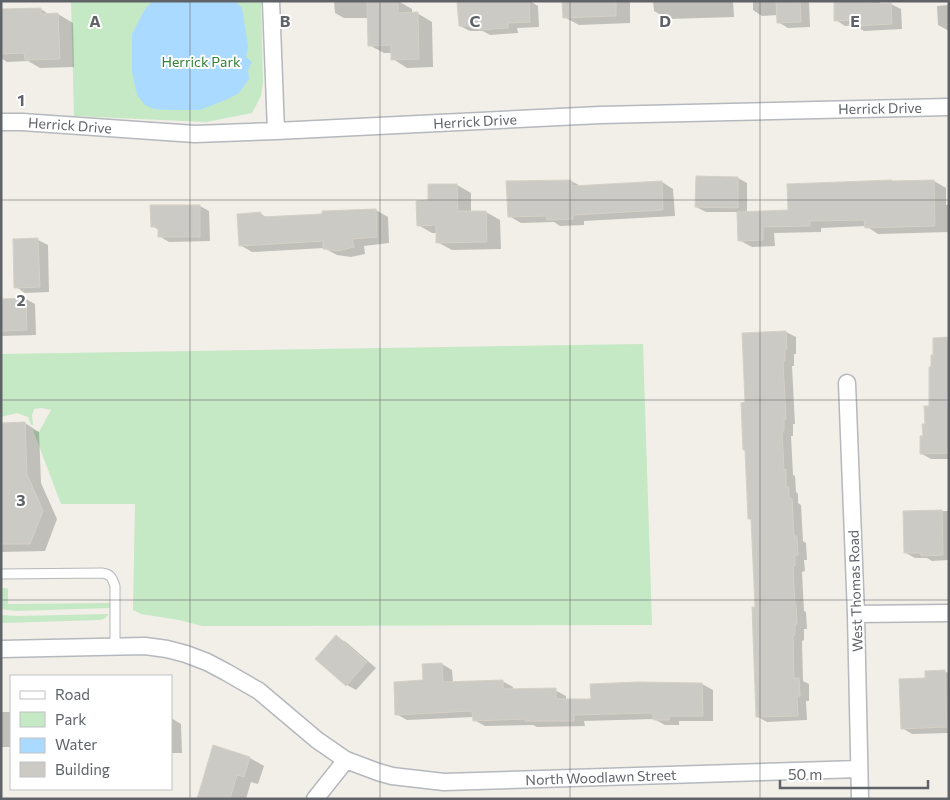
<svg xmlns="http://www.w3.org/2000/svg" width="950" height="800" viewBox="0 0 950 800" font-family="Commissioner,sans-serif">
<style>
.green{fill:#c5e8c5}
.water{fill:#aadaff}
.shadow{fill:#0003}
.building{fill:#cccac5;stroke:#d6d1c6}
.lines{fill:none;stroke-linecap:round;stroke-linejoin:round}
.service-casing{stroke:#b5b8bc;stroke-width:11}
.minor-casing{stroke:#b5b8bc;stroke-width:19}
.service{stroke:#fff;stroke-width:9}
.minor{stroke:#fff;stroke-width:16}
.grid{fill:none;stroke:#5f6368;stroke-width:1;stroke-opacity:0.55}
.labels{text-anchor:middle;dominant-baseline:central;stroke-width:4;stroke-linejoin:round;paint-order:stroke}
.park-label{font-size:14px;fill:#348238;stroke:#fff}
.street-label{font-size:14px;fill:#5f6368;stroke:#fff}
.grid-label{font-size:16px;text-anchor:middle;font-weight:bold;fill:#5f6368;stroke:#fff;stroke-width:4;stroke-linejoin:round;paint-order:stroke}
</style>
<rect width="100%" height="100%" fill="#f1efe8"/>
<path class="green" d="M71 1H261L263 83 261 96 252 113 206 122 74 116Z
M643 344 652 625 202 626 179 620 141 614 133 610 135 504H61L33 430 39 432 51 410 42 408 34 409 32 415 33 425H31L28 417 17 413 1 417V354Z
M1 588H6L8 589V604L110 603V608L16 611 1 609Z
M106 614H109L104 619 100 620 1 623V615L18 616Z"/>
<path class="water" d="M153 1H235L242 8 248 46 246 57 252 62 248 70 249 79 239 93 228 99 200 110H168L154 109 145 105 137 95 132 72V34L145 9Z"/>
<path class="shadow" d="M334 1H398L412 9V14L417 13 432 22 433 67 407 68 393 59 392 53H384L369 45V18H344L335 13Z
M484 1H530L538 6 539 27 517 28 518 33 490 35 483 31H470L460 26Z
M564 1H630V23L579 25 564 17Z
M653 1H733L734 17 668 19 654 11Z
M753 1H809L810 27 788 28 778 22V15L762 16 753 10Z
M835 1H880V4H891L901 9 902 29 864 31 854 25 845 26 836 20Z
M949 5V31L938 25 937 6Z
M41 9 50 15 58 14 73 23 74 67 40 68 28 61 7 62 1 58V11Z
M738 178 747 183V213L789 211 934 181 946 188V205H949V232L878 234 866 226 821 228V232L774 233 775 246 752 247 739 240 738 212H706L696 207Z
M571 181 581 186 662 182 673 189 675 216 584 221V225L560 226 554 222 521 223 509 216Z
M457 185 471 193V212H486L500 220 501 249 452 250 437 242V233H432L418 225 430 202Z
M200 206 209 211 210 241 169 242 159 236V230L152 226Z
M376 210 388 217 389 243 364 246 365 254 351 257 337 255 324 248 252 252 240 245 261 214 268 218Z
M14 240H38L48 245 49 292 25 293 16 287Z
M26 299 35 304 36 335 1 336V300Z
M786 332 796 337V354H794V366H792L795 424H793V436H791L793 475 795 476 796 492 798 494V503L801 505 803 541 806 543 807 560H804L805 571 802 572 804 611 806 612 807 629H804V640L802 641 803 681 809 684V701H806L807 720 767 722 758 717 757 608 753 520 749 518 747 451 744 450 746 404 743 334Z
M949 338V459H931L922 454 926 425 931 407 933 368Z
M25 423 39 432 41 483 57 519 45 551 1 552V424Z
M949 511V560L932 561 927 558H915L906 553 904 512Z
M336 637 346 642 376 668 356 690 347 685Z
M442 664 452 670 453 683 502 681 513 687V690H555L566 696V700H592L638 683 702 684 713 690V721H679V725H665L654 719 584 721 585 726 537 727 533 725 485 726 474 720V717L407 720 396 714 424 681Z
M945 671 949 674V733L912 734 902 728 926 680Z
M1 712H11V747H1Z
M171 718 181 724 182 753H171Z
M250 758 264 766 258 784 251 782 246 799H198Z"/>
<path class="building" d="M367 1H398V13L418 12 419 59 391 60V45L368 46Z
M529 1 530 22 508 23V28L479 30V26H459L457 2Z
M562 1H616V16L563 18Z
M776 1H800L801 22 777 23Z
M834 1H871V4L891 3 892 24 853 26V20L834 21Z
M41 8V14L58 13 60 59 25 60 24 53 1 54V9Z
M696 176 738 177V208L695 207Z
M571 180 572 186 662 181 663 210 573 215V219L547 220V216L508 217 506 181Z
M892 180V181L934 180 935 226 865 228 864 220 810 221V226L763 227V240L738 241 737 212 788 210 787 184Z
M428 184H457L458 211H486L487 242 436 243V225L417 226 416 201 428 200Z
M150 205H200V237H158V227H151Z
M376 209 377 237 352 239 354 247 338 251 323 249V241L239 246 237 214 261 212V217L322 214V211Z
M38 238 40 287 14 288 13 239Z
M26 298 27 330 1 331V299Z
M786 331 787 349H785V361H783L786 419 784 420V431H782L784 470 786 469V487H789V499L792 498 794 536H797L798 555H795V566L793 567 795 605H796L797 624H795V635L793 636 794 678H799L800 696H797L798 716 756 717 752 607H755L751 519H748L745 450H743L741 403 745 402 742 333Z
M949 337V453L920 454V436H923L922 424H925L924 406H929V367H931V355H933V338Z
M25 422 27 474 43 511 30 544H1V423Z
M942 510 943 555 921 556V553H904L903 511Z
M336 635 367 662 346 686 315 659Z
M442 663 443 682 503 680V689L556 688V699H591L590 684 638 682 702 683 703 716H669V720H653V713L574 715V721H525V719L473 721 472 711 395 715 394 682 423 680 422 664Z
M945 670 947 727 901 729 899 679 925 678V671Z
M213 745 250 757 244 777 237 775 230 799H197Z"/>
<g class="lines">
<defs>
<path id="service" d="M1 574 102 573C111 574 112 578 115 586V646"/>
<path id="minor" d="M271 1 276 131
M1 122H22L195 134 276 131 600 115 949 107
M847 383 856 614 860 799
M856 614 949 613
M1 649 145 646 167 649 186 654 207 662 226 672 259 691 317 740 346 760 378 772 392 776 444 782 859 769
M315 799 346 760"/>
</defs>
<use href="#service" class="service-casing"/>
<use href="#minor" class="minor-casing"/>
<use href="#service" class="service"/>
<use href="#minor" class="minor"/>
</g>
<path class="grid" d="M190 1V799M380 1V799M570 1V799M760 1V799M1 200H949M1 400H949M1 600H949"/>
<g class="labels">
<g class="park-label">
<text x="201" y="61">Herrick Park</text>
</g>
<g class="street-label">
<text transform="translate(880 108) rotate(-1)">Herrick Drive</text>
<text transform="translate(475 121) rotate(-3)">Herrick Drive</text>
<text transform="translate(70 125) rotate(4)">Herrick Drive</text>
<text transform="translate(855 591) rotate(-92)">West Thomas Road</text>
<text transform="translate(601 777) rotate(-2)">North Woodlawn Street</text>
</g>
</g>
<g class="grid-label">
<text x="95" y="27">A</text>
<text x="285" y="27">B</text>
<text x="475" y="27">C</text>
<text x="665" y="27">D</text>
<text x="855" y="27">E</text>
<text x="21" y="106">1</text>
<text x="21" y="306">2</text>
<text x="21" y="506">3</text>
</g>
<rect width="950" height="800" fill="none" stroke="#5f6368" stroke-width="5"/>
<rect x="10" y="675" width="162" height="115" fill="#ffffff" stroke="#bfc1c3"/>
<rect x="20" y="691" width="25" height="8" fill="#ffffff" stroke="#bfc1c3"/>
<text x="55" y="700" font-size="15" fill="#5f6368">Road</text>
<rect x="20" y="712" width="25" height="15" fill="#c5e8c5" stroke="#bfc1c3"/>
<text x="55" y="725" font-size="15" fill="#5f6368">Park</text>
<rect x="20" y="738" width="25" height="15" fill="#aadaff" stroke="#bfc1c3"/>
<text x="55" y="750" font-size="15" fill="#5f6368">Water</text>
<rect x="20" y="762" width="25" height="15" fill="#cccac5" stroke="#bfc1c3"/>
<text x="55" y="775" font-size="15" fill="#5f6368">Building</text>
<path d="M780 780v8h148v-8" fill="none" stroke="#5f6368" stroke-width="2.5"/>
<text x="788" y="780" font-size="15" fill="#5f6368" stroke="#ffffff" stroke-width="4" paint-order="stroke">50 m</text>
</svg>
